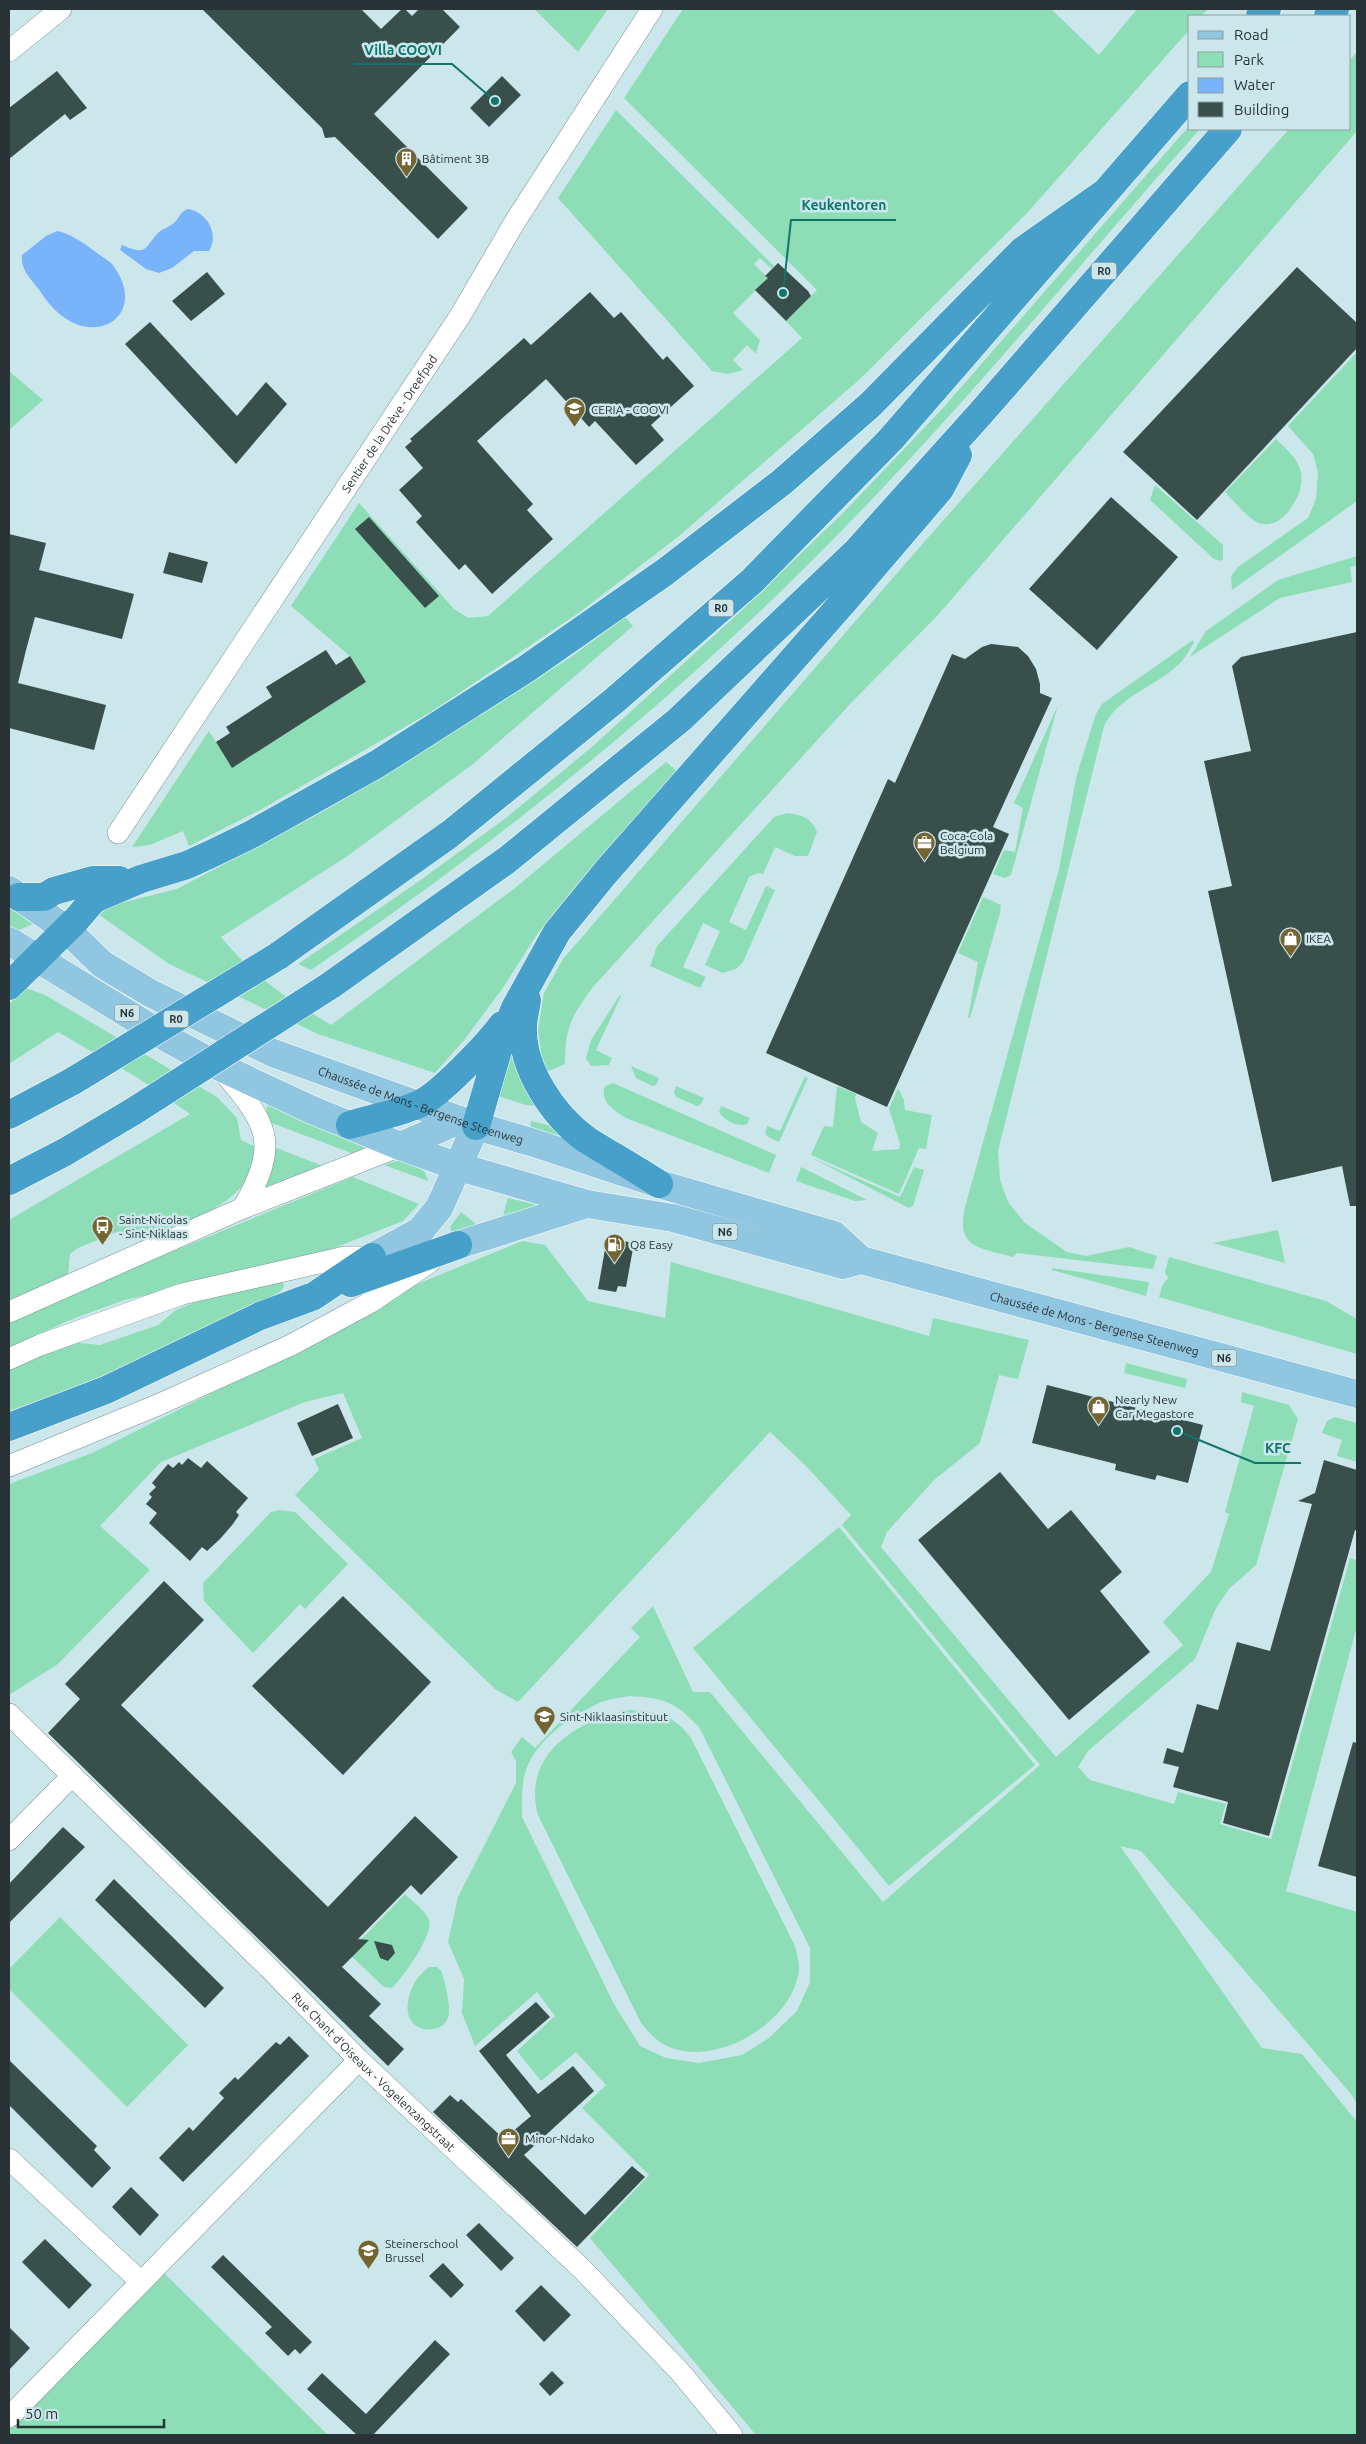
<svg xmlns="http://www.w3.org/2000/svg" width="1366" height="2444" viewBox="0 0 1366 2444" font-family="Ubuntu,sans-serif">
<style>
.green{fill:#8ddeb6;fill-rule:evenodd}
.water{fill:#79b3fa}
.building{fill:#384f4c}
.lines{fill:none;stroke-linecap:round;stroke-linejoin:round}
.minor-casing{stroke:#799195;stroke-width:22}
.major-casing{stroke:#fff;stroke-width:29}
.highway-casing{stroke:#fff;stroke-width:29}
.minor{stroke:#fff;stroke-width:21}
.major{stroke:#90c6df;stroke-width:28}
.highway{stroke:#46a0c9;stroke-width:28}
.highway-bridge-casing{stroke:#fff;stroke-width:29;stroke-linecap:butt}
.highway-bridge{stroke:#46a0c9;stroke-width:28}
.labels{text-anchor:middle;dominant-baseline:central;stroke-width:5;stroke-linejoin:round;paint-order:stroke}
.shield{fill:#cce7eb;stroke:#5a696c;stroke-width:1}
.shield-label{font-size:11px;font-weight:bold;fill:#293335}
.poi-label{font-size:12px;fill:#293335;stroke:#cce7eb;text-anchor:start}
.street-label{font-size:12px;fill:#293335;stroke:#cce7eb}
.leader{fill:none;stroke:#0f766e;stroke-width:2}
.callout-dot{fill:#0f766e;stroke:#cce7eb;stroke-width:2}
.callout-label{font-size:14px;text-anchor:middle;font-weight:bold;fill:#0f766e;stroke:#cce7eb;stroke-width:5;stroke-linejoin:round;paint-order:stroke}
</style>
<rect width="100%" height="100%" fill="#cce7eb"/>
<path class="green" d="M534 9H608L578 52Z
M683 9H1051L1099 55 1137 9H1208L1201 16H1190V29L1028 212 860 379 679 536 580 612 431 712 260 810 189 846 183 831 150 845 132 847 209 731 232 768 366 682 350 656 291 606 359 503 455 610 469 618 488 616 802 338 786 321 817 290 624 98Z
M1357 52V131L938 615 850 704 593 987C572 1016 565 1026 565 1064L544 1073 538 1030 544 993 563 959 911 557 1289 129H1350V60Z
M616 110 774 266 772 269 760 258 754 264 768 278 733 313 760 340 756 354 747 345 733 360 743 370 728 374 712 371 558 198Z
M1190 125V129H1200C1084 259 973 396 851 521 688 690 505 838 311 970L298 964 415 884 506 818 593 746 741 611 844 512 943 408Z
M1357 352V501L1232 590 1231 576 1238 567 1308 518 1316 499 1318 472 1313 454 1288 426Z
M9 371 43 400 9 430Z
M1276 439C1286 449 1297 457 1301 472 1306 492 1283 532 1259 523 1247 518 1235 502 1225 492Z
M1155 485 1223 545V559L1220 561 1214 559 1150 500Z
M1357 556V566L1350 567 1352 582 1280 598 1190 657 1206 631 1278 580Z
M625 617 633 626 473 764 346 857 221 937C253 976 288 999 331 1025L515 888 666 762 678 772 538 933 502 989 465 1039 435 1073 318 1034 169 964 98 914 117 904 177 889 329 808 571 657Z
M1193 640 1194 643C1189 650 1185 659 1178 665 1155 687 1119 696 1104 726L998 1151 1000 1180 1008 1202 1025 1223 1067 1252 1086 1256 1129 1247 1157 1256 1153 1269 1017 1253 1013 1257C978 1247 956 1249 965 1207L1059 869 1077 774 1096 714 1102 704Z
M1058 705 1011 875 1005 878 993 874 1004 850 1015 852 1023 808 1014 803Z
M787 813C802 815 812 818 817 832L808 856H795L775 847 763 874 758 873 749 877 729 922 746 930 766 886 775 890 743 962 736 969 723 973 705 965 720 931 703 923 683 967 706 977 700 988 650 966 657 946 774 817Z
M983 897 1001 905 1000 913 970 1018H968L978 962 958 953Z
M9 902 37 922 17 931 9 925Z
M23 987 45 995 217 1097 237 1118 241 1140 258 1148C256 1156 255 1164 252 1171 236 1207 178 1226 145 1242L117 1232 78 1248 70 1254 68 1274 9 1301V1220L190 1114 138 1078 58 1032 9 1064V1005Z
M620 995 621 996 596 1050 612 1058 609 1065 591 1066 586 1058 591 1040Z
M513 1048 544 1106 526 1105 498 1096Z
M631 1066 659 1078 656 1085 652 1086 636 1078Z
M805 1076 808 1078 779 1142 768 1137 765 1134 767 1126 780 1131Z
M613 1083 776 1155 769 1173 626 1118C615 1111 599 1102 605 1086Z
M676 1086 704 1098 701 1104 697 1106 676 1097 674 1093Z
M837 1086 856 1094 855 1098 861 1122 878 1133 872 1151 899 1149 900 1144 889 1109 898 1088 904 1100 905 1110 932 1115 926 1149 919 1148 899 1194 811 1155 824 1126 833 1127Z
M272 1102 364 1144 366 1147 354 1154 269 1122 266 1113 267 1105Z
M721 1106 750 1118 747 1124C739 1128 723 1120 719 1112Z
M531 1121 564 1129 570 1140 530 1129Z
M274 1147 323 1166 265 1190 263 1186Z
M810 1157 900 1197 914 1167 924 1170 913 1206 909 1208Z
M400 1160C413 1164 426 1166 428 1181L384 1165Z
M801 1167 867 1200 855 1201 796 1181Z
M353 1177 419 1204 403 1221 334 1248 284 1265 124 1300 70 1320 9 1348V1319Z
M508 1198 542 1206 502 1219Z
M461 1212 480 1227 452 1233 450 1227Z
M1278 1230 1285 1263 1213 1243Z
M522 1241 545 1245 588 1301 665 1318 671 1262 929 1336 933 1318 1029 1340 1018 1379 999 1375 980 1443 934 1480 887 1532 881 1547 1056 1757 1183 1645 1163 1622 1211 1572 1229 1514 1225 1512 1254 1406 1241 1402 1242 1392 1289 1405 1298 1419 1256 1565 1229 1589 1215 1610 1195 1659 1088 1751 1078 1767 1090 1780 1174 1804 1178 1792 1226 1804 1220 1824 1271 1839 1350 1558 1356 1560 1357 1558V1626L1286 1891 1357 1912V2104L1351 2094 1141 1851 1120 1846 1262 2048 1302 2054 1357 2122V2435H756L590 2238 649 2175 582 2108 606 2085 576 2052 541 2081 517 2051 555 2016 537 1992 475 2046 462 2013 464 1979 448 1942 458 1897 516 1783V1761L511 1752 522 1737 535 1748 640 1637 631 1628 653 1606 693 1692H710L883 1902 1040 1765 842 1525 851 1515 806 1466 770 1432 518 1702 495 1689 295 1495 319 1470 314 1459 362 1438 343 1393 305 1402 161 1462 100 1526 150 1570 58 1664 9 1695V1484L92 1453 304 1347 415 1285ZM629 1696C664 1698 674 1701 699 1727L810 1948V1982L797 2011 769 2038 742 2055 699 2063 666 2058 640 2046 614 2004 522 1817C522 1802 521 1785 526 1770 537 1739 570 1717 599 1703 608 1699 619 1698 629 1696Z
M1169 1257 1326 1301 1357 1319V1354L1159 1297 1162 1286 1168 1278 1165 1273Z
M1052 1268 1149 1282 1146 1296 1052 1270Z
M282 1280 284 1287 280 1292C192 1336 103 1380 9 1411V1368L71 1342 100 1345 158 1325 176 1310 214 1294Z
M1126 1363 1187 1379 1185 1388 1124 1373Z
M1335 1417 1357 1423V1462L1337 1456 1342 1440 1322 1433 1327 1421Z
M279 1510 295 1512 348 1564 305 1609 300 1604 253 1653 204 1601 203 1583 271 1512Z
M839 1527 1035 1765 889 1886 693 1648Z
M630 1710C658 1712 674 1715 691 1738L795 1946C798 1957 801 1968 797 1980 784 2028 710 2070 663 2044 654 2038 648 2032 641 2023L538 1815C521 1755 578 1719 630 1710Z
M405 1894C412 1901 426 1911 429 1920 434 1935 402 1978 392 1988L384 1987 348 1953Z
M60 1917 188 2045 127 2107 9 1989V1969Z
M429 1967H437L442 1972C445 1984 450 2002 449 2014 445 2040 392 2035 412 1988 416 1979 421 1973 429 1967Z
M159 2268 328 2435H9V2422Z"/>
<path class="water" d="M188 209C206 212 220 233 209 251H194L172 268 159 273 146 269 120 250 122 245C148 256 143 249 158 233 162 229 170 227 175 222 180 217 180 211 188 209Z
M57 231C71 234 82 242 93 250 99 255 107 259 112 264 154 318 85 359 42 294 34 281 20 272 22 255L46 236Z"/>
<path class="building" d="M202 9H361L381 29 402 9H405L412 16 419 9H442L460 27 374 114 468 208 438 239 335 137 325 138 322 128Z
M57 71 87 108 70 120 65 114 9 159V108Z
M502 76 521 95 489 127 470 108Z
M778 263 808 291 811 296 786 321 755 290 768 278 765 276Z
M1297 267 1357 323V348L1197 520 1123 452Z
M207 272 225 294 191 321 172 301Z
M590 292 614 318 621 312 663 360 667 356 694 386 651 425 664 440 636 465 595 421 589 427 546 379 477 441 533 504 527 510 553 539 492 594 465 564 459 570 416 522 422 516 399 490 423 468 405 447 412 441 410 439 524 338 531 345Z
M150 322 237 416 266 382 287 404 236 464 125 344Z
M1111 497 1178 557 1097 650 1029 589Z
M369 517 439 596 425 608 355 529Z
M9 534 46 543 39 570 134 594 122 639 35 617 26 650 18 683 106 705 94 750 9 728Z
M169 552 208 562 202 583 163 573Z
M1357 632V1206H1350L1342 1166 1272 1182 1208 891 1232 886 1204 761 1251 751 1232 666 1241 657Z
M991 644 1018 647 1028 656 1036 669 1040 684V693L1052 698 993 827 1009 834 887 1107 766 1053 888 779 895 783 952 654 965 659 982 647Z
M326 650 336 665 350 656 366 682 232 768 216 742 230 733 226 727 272 697 266 687Z
M607 1238 634 1243 626 1287 618 1286 616 1292 598 1289Z
M1047 1385 1203 1425 1188 1483 1157 1475 1155 1480 1115 1470 1116 1464 1032 1443Z
M338 1404 353 1438 312 1456 297 1423Z
M188 1458 201 1468 207 1461 248 1498 236 1512 239 1515 233 1524 220 1539 207 1551 202 1547 190 1561 149 1523 157 1513 146 1504 152 1497 149 1494 156 1487 152 1483 168 1464 173 1468 179 1462 182 1465Z
M1324 1460 1357 1470V1531L1355 1530 1269 1836 1223 1823 1228 1802 1173 1787 1179 1767 1163 1763 1167 1748 1183 1753 1197 1704 1218 1710 1237 1642 1270 1651 1312 1504 1298 1501 1315 1493Z
M1000 1472 1048 1529 1071 1510 1122 1572 1100 1591 1150 1652 1069 1720 918 1540Z
M164 1581 204 1620 121 1705 328 1907 415 1816 458 1857 421 1895 411 1885 358 1939 369 1940 342 1967 381 2004 369 2016 404 2049 388 2066 48 1733 80 1699 65 1684Z
M343 1596 431 1682 343 1775 252 1686Z
M1353 1742 1357 1743V1877L1318 1866Z
M63 1827 85 1847 9 1923V1884Z
M114 1879 224 1988 205 2008 95 1900Z
M374 1941 392 1945 395 1953 388 1961 380 1958Z
M536 2002 550 2017 506 2055 538 2094 573 2066 594 2091 524 2155 585 2215 632 2166 645 2177 577 2247 433 2112 450 2095 458 2102 461 2099 504 2139 531 2116 479 2051Z
M289 2036 309 2056 183 2182 159 2158 189 2127 193 2131 224 2098 219 2093 235 2077 238 2080 276 2042 280 2045Z
M9 2060 97 2146 94 2150 111 2168 92 2188 9 2105Z
M131 2187 159 2215 140 2236 112 2207Z
M479 2223 514 2258 501 2271 466 2235Z
M45 2239 92 2285 69 2309 22 2262Z
M223 2255 312 2342 300 2354 295 2349 288 2356 265 2333 272 2327 211 2267Z
M443 2263 464 2285 451 2298 429 2276Z
M541 2285 571 2315 544 2342 515 2311Z
M9 2327 30 2348 9 2370Z
M435 2340 450 2354 373 2435H357L307 2389 322 2373 366 2414Z
M552 2371 564 2383 550 2396 539 2384Z"/>
<g class="lines">
<defs>
<g id="minor">
<path d="M9 51 61 9"/>
<path id="s1" d="M118 833 460 316 516 220 652 9"/>
<path d="M222 1070C267 1124 281 1141 243 1208"/>
<path d="M9 1312 243 1208 400 1146"/>
<path d="M9 1359 40 1345 182 1294 345 1257H372"/>
<path d="M9 1466 160 1404 291 1345 371 1302 430 1262"/>
<path id="s2" d="M9 1714 268 1967 359 2060 582 2269 681 2373 732 2435"/>
<path d="M9 1840 72 1776"/>
<path d="M9 2159 141 2282"/>
<path d="M9 2417 359 2060"/>
</g>
<g id="major">
<path id="s3" d="M9 890 66 929 102 964 150 993 273 1053 476 1126 531 1142 659 1184 834 1235 861 1260 1357 1394"/>
<path d="M9 941 172 1041 218 1066 312 1110 400 1146 456 1166 587 1204 673 1218 843 1265 861 1260"/>
<path d="M400 1146 460 1120"/>
<path d="M458 1245 587 1204"/>
<path d="M372 1257 420 1231 439 1208 476 1126"/>
</g>
<path id="highway" d="M1260 16 1267 9
M1328 16 1335 9
M19 897H44L54 891 93 880H119
M278 956 450 834 615 700 752 581 891 439 1190 95
M331 985 507 860 679 720 855 553 980 414 1228 129
M9 986 76 920 94 899 141 879 187 865 211 854 252 834 377 764 526 669 665 572 782 482 870 405 1022 251 1103 194
M527 1000C526 1009 523 1018 523 1027 522 1069 553 1116 587 1140 611 1155 636 1169 659 1184
M9 1115 73 1081
M350 1125C372 1118 396 1114 417 1105 438 1097 488 1044 502 1025
M476 1126 499 1047 515 1008 557 932 606 872 846 599 940 489 958 455
M9 1181 65 1152 134 1111
M351 1283 458 1245
M9 1427 106 1390 260 1316 314 1296 372 1257"/>
</defs>
<use href="#minor" class="minor-casing"/>
<use href="#major" class="major-casing"/>
<use href="#highway" class="highway-casing"/>
<use href="#minor" class="minor"/>
<use href="#major" class="major"/>
<use href="#highway" class="highway"/>
<defs>
<path id="highway-bridge" d="M73 1081 278 956
M134 1111 331 985"/>
</defs>
<use href="#highway-bridge" class="highway-bridge-casing"/>
<use href="#highway-bridge" class="highway-bridge"/>
</g>
<defs>
<symbol id="building-pin" viewBox="-11 -11 22 30"><path d="M0 17L-7.5 6A9.5 9.5 0 1 1 7.5 6Z" fill="#746432" stroke="#cce7eb"/><path d="M-4-6H4V6H1V3H-1V6H-4ZM-2.5-4.3h1.7v1.8h-1.7ZM.8-4.3h1.7v1.8H.8ZM-2.5-1h1.7V.8h-1.7ZM.8-1h1.7V.8H.8Z" fill="#fff"/></symbol>
<symbol id="university-pin" viewBox="-11 -11 22 30"><path d="M0 17L-7.5 6A9.5 9.5 0 1 1 7.5 6Z" fill="#746432" stroke="#cce7eb"/><path d="M0-5L7-2L0 1L-7-2ZM-4 1L0 2.5L4 1V4Q0 6-4 4Z" fill="#fff"/></symbol>
<symbol id="office-pin" viewBox="-11 -11 22 30"><path d="M0 17L-7.5 6A9.5 9.5 0 1 1 7.5 6Z" fill="#746432" stroke="#cce7eb"/><path d="M-6-3h4V-5.5h4V-3h4V5H-6ZM-1-4.5V-3h2v-1.5ZM-6 0V1H6V0Z" fill="#fff"/></symbol>
<symbol id="shop-pin" viewBox="-11 -11 22 30"><path d="M0 17L-7.5 6A9.5 9.5 0 1 1 7.5 6Z" fill="#746432" stroke="#cce7eb"/><path d="M-5-2.5h2.3a2.7 3.5 0 0 1 5.4 0H5L5.5 6h-11ZM-1.5-2.5h3a1.5 2.3 0 0 0-3 0Z" fill="#fff"/></symbol>
<symbol id="bus-pin" viewBox="-11 -11 22 30"><path d="M0 17L-7.5 6A9.5 9.5 0 1 1 7.5 6Z" fill="#746432" stroke="#cce7eb"/><path d="M-5-6H5V4H4V6H2V4H-2V6H-4V4H-5ZM-3.5-4V0h7V-4ZM-3.5 1.2v1.5H-2V1.2ZM2 1.2v1.5H3.5V1.2Z" fill="#fff"/></symbol>
<symbol id="fuel-pin" viewBox="-11 -11 22 30"><path d="M0 17L-7.5 6A9.5 9.5 0 1 1 7.5 6Z" fill="#746432" stroke="#cce7eb"/><path d="M-5.5-6h7V0h2V4h1.3V-2.5L3-4.5l.8-.8L6-3V5H2.5V1h-1V6h-7ZM-4.2-4.7v3.2H.2V-4.7Z" fill="#fff"/></symbol>
<symbol id="school-pin" viewBox="-11 -11 22 30"><path d="M0 17L-7.5 6A9.5 9.5 0 1 1 7.5 6Z" fill="#746432" stroke="#cce7eb"/><path d="M0-5L7-2L0 1L-7-2ZM-4 1L0 2.5L4 1V4Q0 6-4 4Z" fill="#fff"/></symbol>
</defs>
<g fill-rule="evenodd">
<use href="#building-pin" x="394" y="146" width="25" height="34"/>
<use href="#university-pin" x="562" y="396" width="25" height="34"/>
<use href="#office-pin" x="912" y="830" width="25" height="34"/>
<use href="#shop-pin" x="1278" y="926" width="25" height="34"/>
<use href="#bus-pin" x="90" y="1214" width="25" height="34"/>
<use href="#fuel-pin" x="602" y="1232" width="25" height="34"/>
<use href="#shop-pin" x="1086" y="1394" width="25" height="34"/>
<use href="#school-pin" x="532" y="1704" width="25" height="34"/>
<use href="#office-pin" x="496" y="2126" width="25" height="34"/>
<use href="#school-pin" x="356" y="2238" width="25" height="34"/>
</g>
<g class="labels">
<g class="shield">
<rect x="1091.5" y="262.5" width="25" height="17" rx="4"/>
<rect x="708.5" y="599.5" width="25" height="17" rx="4"/>
<rect x="114.5" y="1004.5" width="25" height="17" rx="4"/>
<rect x="163.5" y="1010.5" width="25" height="17" rx="4"/>
<rect x="712.5" y="1223.5" width="25" height="17" rx="4"/>
<rect x="1211.5" y="1349.5" width="25" height="17" rx="4"/>
</g>
<g class="shield-label">
<text x="1104" y="271">R0</text>
<text x="721" y="608">R0</text>
<text x="127" y="1013">N6</text>
<text x="176" y="1019">R0</text>
<text x="725" y="1232">N6</text>
<text x="1224" y="1358">N6</text>
</g>
<g class="poi-label">
<text x="422" y="158">Bâtiment 3B</text>
<text x="591" y="409">CERIA - COOVI</text>
<text x="940" y="835">Coca-Cola<tspan x="940" dy="14">Belgium</tspan></text>
<text x="1306" y="938">IKEA</text>
<text x="119" y="1219">Saint-Nicolas<tspan x="119" dy="14">- Sint-Niklaas</tspan></text>
<text x="630" y="1244">Q8 Easy</text>
<text x="1115" y="1399">Nearly New<tspan x="1115" dy="14">Car Megastore</tspan></text>
<text x="560" y="1716">Sint-Niklaasinstituut</text>
<text x="525" y="2138">Minor-Ndako</text>
<text x="385" y="2243">Steinerschool<tspan x="385" dy="14">Brussel</tspan></text>
</g>
<g class="street-label">
<text stroke="none"><textPath href="#s1" startOffset="491">Sentier de la Drève - Dreefpad</textPath></text>
<text stroke="none"><textPath href="#s3" startOffset="469">Chaussée de Mons - Bergense Steenweg</textPath></text>
<text stroke="none"><textPath href="#s3" startOffset="1181">Chaussée de Mons - Bergense Steenweg</textPath></text>
<text stroke="none"><textPath href="#s2" startOffset="511">Rue Chant d'Oiseaux - Vogelenzangstraat</textPath></text>
</g>
</g>
<path class="leader" d="M495 101L452 64H354M783 293L791 220H896M1177 1431L1255 1463H1301"/>
<g class="callout-dot">
<circle cx="495" cy="101" r="5"/>
<circle cx="783" cy="293" r="5"/>
<circle cx="1177" cy="1431" r="5"/>
</g>
<g class="callout-label">
<text x="403" y="55">Villa COOVI</text>
<text x="844" y="210">Keukentoren</text>
<text x="1278" y="1453">KFC</text>
</g>
<rect width="1366" height="2444" fill="none" stroke="#293335" stroke-width="20"/>
<rect x="1188" y="15" width="162" height="115" fill="#cce7eb" stroke="#8b9fa2"/>
<rect x="1198" y="31" width="25" height="8" fill="#90c6df" stroke="#8b9fa2"/>
<text x="1234" y="40" font-size="15" fill="#293335">Road</text>
<rect x="1198" y="52" width="25" height="15" fill="#8ddeb6" stroke="#8b9fa2"/>
<text x="1234" y="65" font-size="15" fill="#293335">Park</text>
<rect x="1198" y="78" width="25" height="15" fill="#79b3fa" stroke="#8b9fa2"/>
<text x="1234" y="90" font-size="15" fill="#293335">Water</text>
<rect x="1198" y="102" width="25" height="15" fill="#384f4c" stroke="#8b9fa2"/>
<text x="1234" y="115" font-size="15" fill="#293335">Building</text>
<path d="M18 2419v8h146v-8" fill="none" stroke="#293335" stroke-width="2.5"/>
<text x="25" y="2419" font-size="15" fill="#293335" stroke="#cce7eb" stroke-width="4" paint-order="stroke">50 m</text>
</svg>
